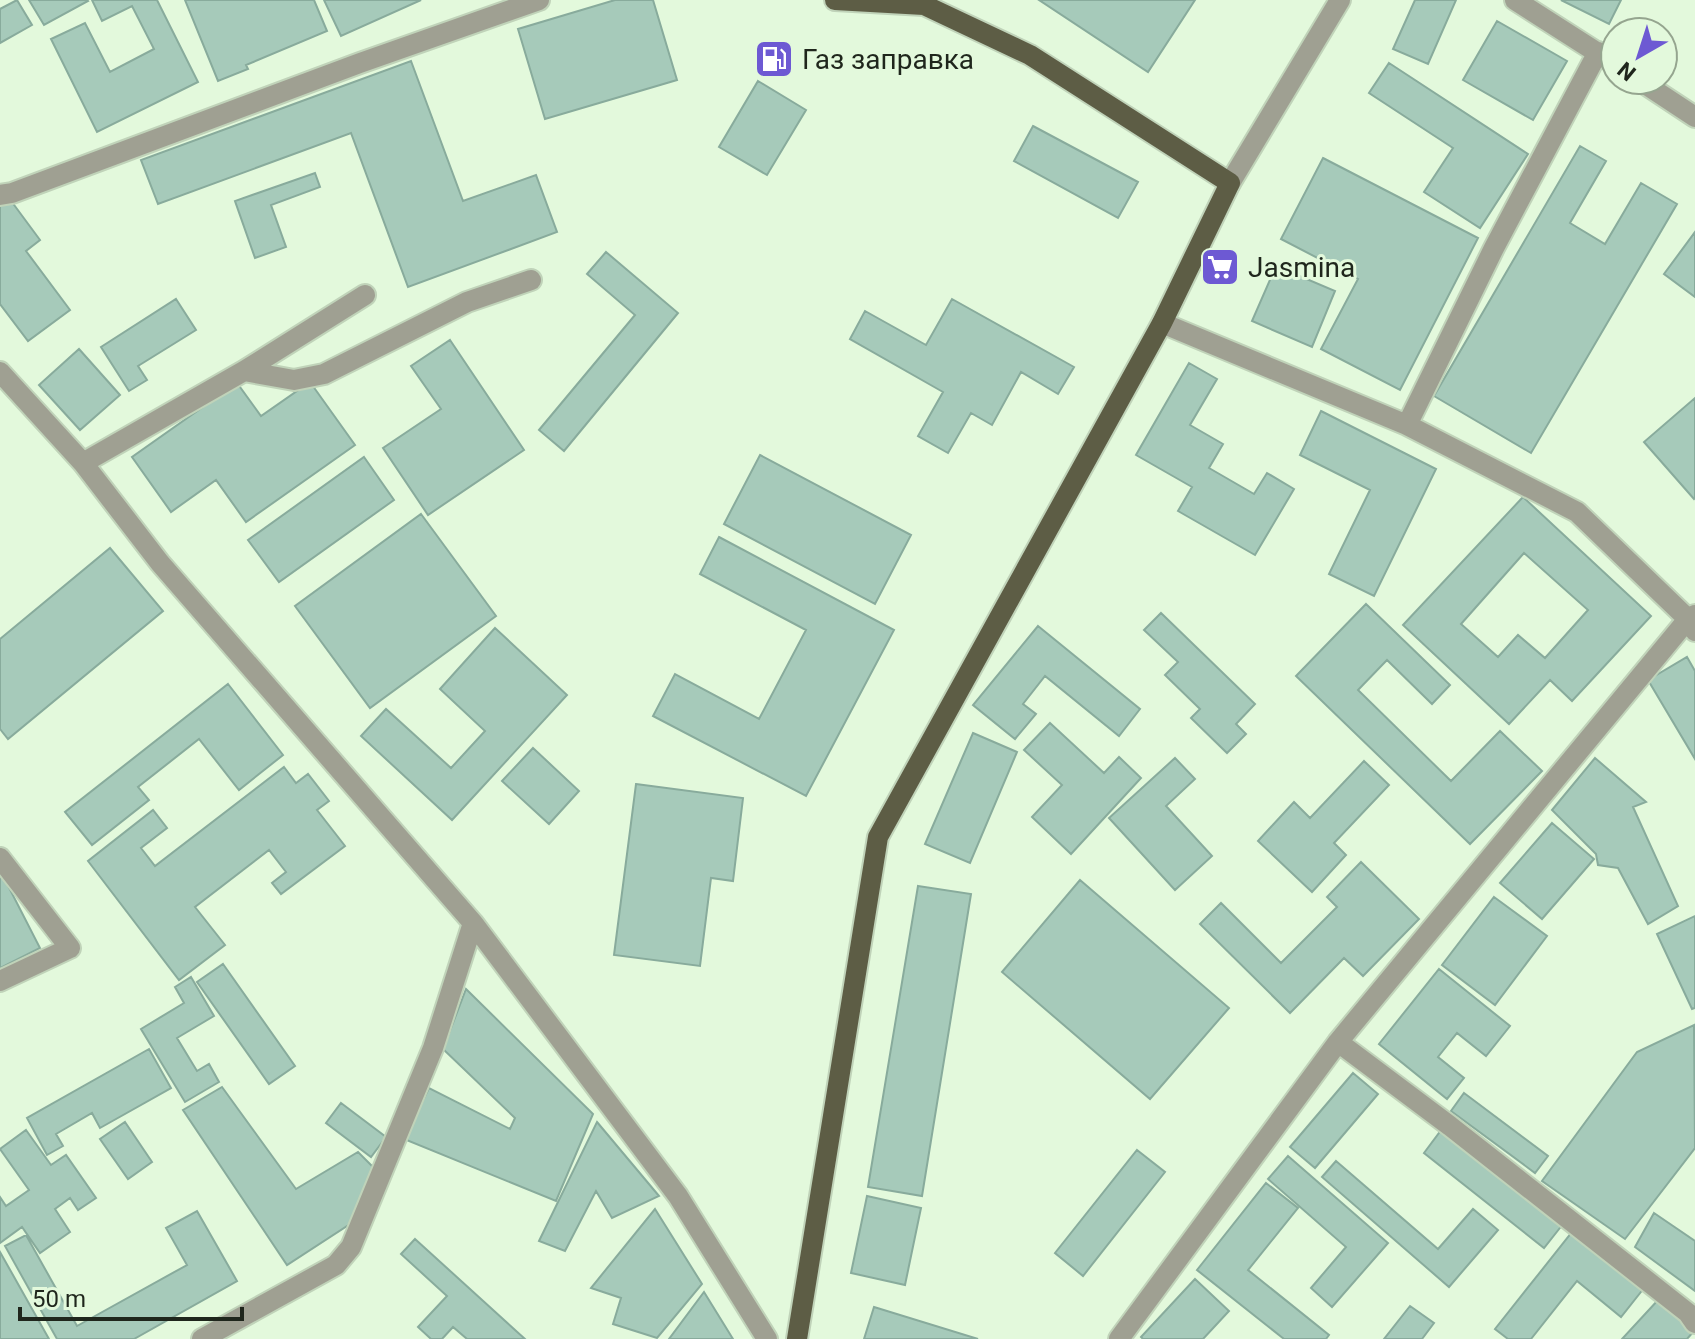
<svg xmlns="http://www.w3.org/2000/svg" width="1695" height="1339" viewBox="0 0 1695 1339" font-family="Roboto,sans-serif">
<style>
.building{fill:#a6caba;stroke:#88ab9c;stroke-width:2;fill-rule:evenodd}
.lines{fill:none;stroke-linecap:round;stroke-linejoin:round}
.minor-casing{stroke:#c0d3b9;stroke-width:24}
.major-casing{stroke:#c0d3b9;stroke-width:24}
.minor{stroke:#9fa092;stroke-width:20}
.major{stroke:#5d5d45;stroke-width:20}
.labels{text-anchor:middle;dominant-baseline:central;stroke-width:6;stroke-linejoin:round;paint-order:stroke}
.poi-label{font-size:28px;fill:#1f261c;stroke:#e3f9dc;text-anchor:start}
</style>
<rect width="100%" height="100%" fill="#e3f9dc"/>
<path class="building" d="M17 0 32 25 0 43V9Z
M29 0H87L88 1 44 25Z
M92 0H157L198 82 97 132 51 39 85 23 110 72 154 49 132 6 102 21Z
M185 0H314L327 31 246 65 248 69 218 81Z
M324 0H421L341 36Z
M615 0H653L677 80 545 119 518 29Z
M1039 0H1195L1148 72Z
M1415 0H1456L1428 64 1393 49Z
M1561 0H1621L1609 24Z
M1497 21 1567 61 1533 120 1463 80Z
M411 61 463 201 536 175 557 232 408 287 351 133 158 204 141 160Z
M1389 63 1528 154 1480 228 1424 192 1453 148 1369 93Z
M758 81 806 110 767 175 719 147Z
M1033 126 1138 182 1118 218 1014 161Z
M1580 146 1606 161 1570 223 1605 244 1641 183 1677 204 1531 453 1434 396Z
M1323 158 1478 238 1400 390 1321 349 1358 279 1281 239Z
M315 173 320 187 271 205 286 247 255 258 235 201Z
M6 194 40 240 26 251 70 310 28 341 0 304V199Z
M1695 232V297L1664 274Z
M606 252 678 313 564 451 539 430 635 315 587 274Z
M1276 266 1335 291 1312 347 1252 321Z
M176 299 196 330 138 366 147 380 129 391 101 347Z
M952 299 1074 367 1058 394 1021 372 992 425 971 413 948 453 918 436 943 392 850 339 865 311 926 345Z
M450 340 524 450 428 515 383 448 441 409 411 366Z
M79 349 120 395 80 430 39 385Z
M1189 363 1217 379 1190 425 1223 444 1209 468 1254 494 1267 473 1294 489 1255 555 1178 511 1192 487 1136 455Z
M310 382 355 445 246 522 216 480 171 512 132 457 237 383 261 416Z
M1695 398V498L1694 499 1644 442Z
M1321 411 1436 469 1374 596 1329 574 1370 490 1300 455Z
M760 455 911 535 875 604 724 524Z
M364 457 394 500 279 582 248 540Z
M1523 497 1651 616 1572 701 1550 680 1509 724 1403 625ZM1524 553 1588 610 1545 658 1518 635 1498 657 1461 624Z
M421 514 496 616 370 708 295 606Z
M719 537 894 630 806 796 653 716 675 674 759 719 806 630 700 574Z
M110 548 163 611 8 739 0 729V639Z
M1366 604 1450 685 1432 704 1387 660 1358 690 1451 781 1500 731 1542 771 1470 844 1296 676Z
M1161 613 1255 704 1236 724 1246 734 1227 753 1191 718 1200 709 1165 675 1178 662 1144 630Z
M1038 626 1140 709 1119 736 1045 676 1023 704 1036 714 1015 739 973 705Z
M495 628 567 695 452 820 361 736 386 709 451 768 485 731 440 689Z
M1687 657 1695 671V759L1648 680Z
M228 684 283 755 239 790 199 739 138 787 149 800 92 845 65 812Z
M1050 723 1104 773 1119 757 1141 778 1071 854 1032 817 1062 785 1024 750Z
M973 733 1017 752 970 863 925 844Z
M533 748 579 791 549 824 502 781Z
M1175 758 1195 779 1166 806 1212 856 1175 890 1109 818Z
M1595 758 1646 802 1633 807 1678 906 1648 924 1618 868 1598 865 1596 854 1552 810Z
M1364 761 1389 785 1334 843 1346 855 1312 892 1258 841 1294 802 1310 818Z
M284 767 296 783 308 774 329 801 317 810 345 846 281 894 272 883 286 872 269 850 195 907 225 945 179 980 88 861 153 810 167 828 141 848 155 866Z
M636 784 743 798 733 881 711 878 700 966 614 955Z
M1552 823 1594 859 1542 919 1500 883Z
M1361 862 1419 919 1363 976 1344 958 1290 1013 1200 924 1221 903 1281 963 1337 907 1327 897Z
M0 870 40 948 0 968Z
M1080 880 1229 1008 1150 1099 1002 972Z
M918 886 971 894 922 1196 868 1187Z
M1494 897 1547 936 1495 1005 1442 965Z
M1695 916V1008L1692 1009 1657 934Z
M223 964 295 1066 269 1084 197 982Z
M1439 969 1510 1026 1486 1056 1457 1033 1438 1057 1464 1078 1447 1099 1379 1044Z
M191 977 214 1016 177 1038 197 1071 209 1064 219 1082 185 1102 141 1029 184 1003 175 987Z
M466 989 593 1114 556 1201 404 1139 429 1088 510 1129 515 1118 443 1049Z
M1694 1025 1695 1148 1625 1239 1542 1181 1637 1052Z
M149 1049 171 1088 100 1128 92 1113 56 1134 63 1146 47 1155 27 1118Z
M1353 1073 1378 1094 1315 1168 1290 1147Z
M222 1087 296 1189 358 1152 375 1169 350 1224 287 1265 183 1110Z
M1464 1093 1548 1156 1535 1173 1451 1111Z
M341 1103 386 1137 371 1157 326 1123Z
M125 1122 152 1162 128 1179 100 1139Z
M597 1122 659 1196 612 1218 596 1191 565 1251 539 1241Z
M1442 1129 1563 1224 1544 1248 1424 1153Z
M26 1130 51 1165 66 1155 96 1198 78 1210 70 1198 55 1209 70 1232 40 1253 22 1227 0 1243V1197L6 1206 29 1190 0 1149Z
M1137 1150 1165 1172 1083 1276 1055 1253Z
M1288 1156 1388 1243 1332 1307 1311 1288 1346 1247 1268 1179Z
M1336 1161 1438 1249 1473 1209 1498 1230 1449 1287 1322 1177Z
M1266 1183 1298 1208 1248 1270 1329 1335 1326 1339H1284L1197 1270Z
M867 1196 921 1208 905 1285 851 1273Z
M655 1209 702 1284 657 1338 613 1324 621 1298 591 1288Z
M197 1211 237 1281 134 1339H57L5 1246 26 1235 77 1326 187 1265 166 1228Z
M1654 1213 1695 1241V1291L1635 1247Z
M1576 1227 1648 1283 1621 1317 1577 1281 1531 1339H1508L1495 1329Z
M415 1239 525 1339H467L453 1327 442 1339H431L418 1327 447 1296 401 1254Z
M0 1252 49 1339H0Z
M1195 1279 1229 1311 1203 1339H1143L1141 1337Z
M704 1292 733 1339H669Z
M1659 1299 1694 1331 1687 1339H1622Z
M1410 1306 1434 1323 1422 1339H1384Z
M874 1307 978 1339H864Z"/>
<g class="lines">
<defs>
<path id="minor" d="M1515 0 1615 64
M1639 80 1695 117
M1230 183 1340 0
M0 195 12 193 360 63 539 0
M1162 323 1407 425 1577 512 1688 619 1695 631
M244 371 294 380 324 374 467 302 531 280
M0 372 83 463 160 563 473 923 678 1196 767 1339
M1407 425 1494 248 1598 52
M83 463 244 371 365 295
M0 858 70 948 0 981
M1338 1042 1450 1126 1688 1313 1695 1323
M202 1339 336 1265 351 1247 433 1048 473 923
M1119 1339 1338 1042 1688 619 1695 615"/>
<path id="major" d="M797 1339 878 837 1162 323 1230 183 1030 55 924 5 835 0"/>
</defs>
<use href="#minor" class="minor-casing"/>
<use href="#major" class="major-casing"/>
<use href="#minor" class="minor"/>
<use href="#major" class="major"/>
</g>
<defs>
<symbol id="fuel-square" viewBox="-11 -11 22 22"><rect x="-9" y="-9" width="18" height="18" rx="4" fill="#6d59d3" stroke="#e3f9dc"/><path d="M-5.5-6h7V0h2V4h1.3V-2.5L3-4.5l.8-.8L6-3V5H2.5V1h-1V6h-7ZM-4.2-4.7v3.2H.2V-4.7Z" fill="#fff"/></symbol>
<symbol id="supermarket-square" viewBox="-11 -11 22 22"><rect x="-9" y="-9" width="18" height="18" rx="4" fill="#6d59d3" stroke="#e3f9dc"/><path d="M-6-5.5h2.5l.6 2H6L4.5 2H-2.5L-4.4-4H-6ZM-1.5 3.2a1.3 1.3 0 1 0 .1 0ZM3 3.2a1.3 1.3 0 1 0 .1 0Z" fill="#fff"/></symbol>
</defs>
<g fill-rule="evenodd">
<use href="#fuel-square" x="752" y="37" width="44" height="44"/>
<use href="#supermarket-square" x="1198" y="245" width="44" height="44"/>
</g>
<g class="labels">
<g class="poi-label">
<text x="802" y="59">Газ заправка</text>
<text x="1248" y="267">Jasmina</text>
</g>
</g>
<g transform="translate(1639 56) rotate(219)"><circle r="38" fill="#e3f9dc" stroke="#95a58f" stroke-width="2"/>
<path d="M0-6L14 30L0 20L-14 30Z" fill="#6d59d3"/>
<text y="-12" font-size="22" font-weight="bold" text-anchor="middle" fill="#1f261c">N</text>
</g>
<path d="M20 1307v12h222v-12" fill="none" stroke="#1f261c" stroke-width="4"/>
<text x="32" y="1307" font-size="24" fill="#1f261c" stroke="#e3f9dc" stroke-width="6" paint-order="stroke">50 m</text>
</svg>
